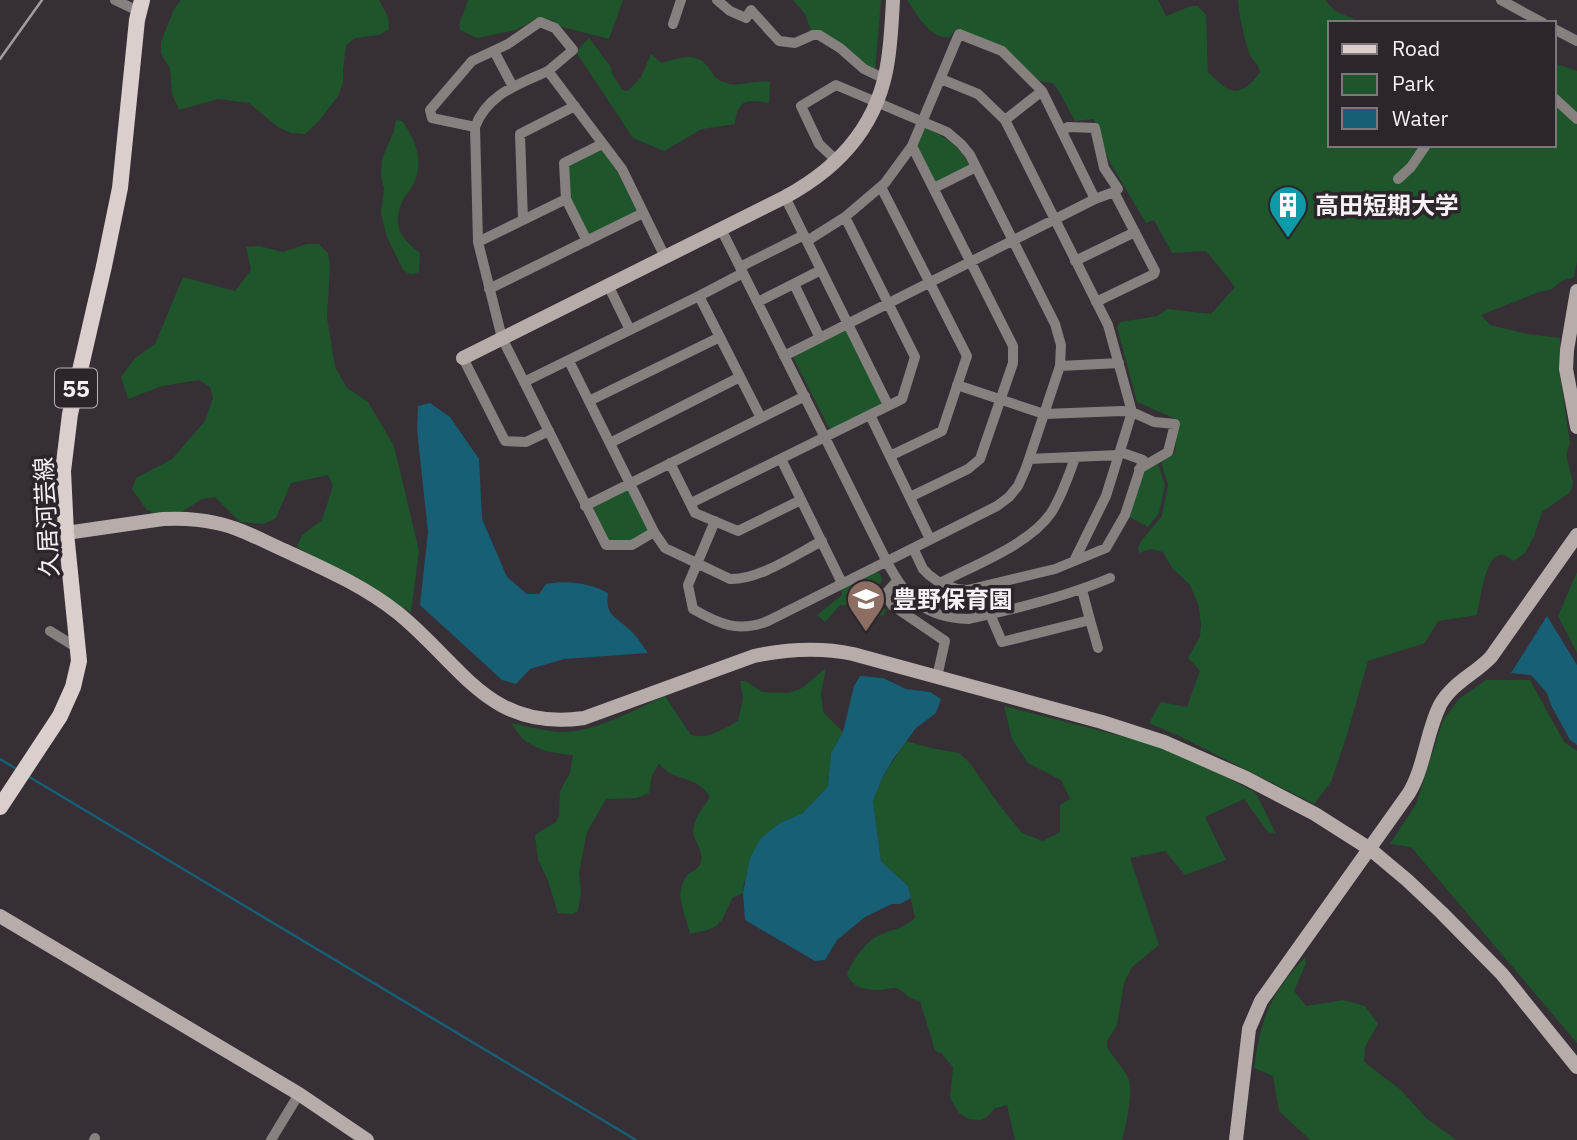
<svg xmlns="http://www.w3.org/2000/svg" width="1577" height="1140" viewBox="0 0 1577 1140" font-family="'IBM Plex Sans','Noto Sans JP',sans-serif">
<style>
.green{fill:#1e552a}
.water{fill:#165f75}
.lines{fill:none;stroke-linecap:round;stroke-linejoin:round}
.stream{stroke:#165f75;stroke-width:2.5}
.street{stroke:#86807f;stroke-width:10}
.secondary{stroke:#b6adaa;stroke-width:14}
.primary{stroke:#dacfcc;stroke-width:16}
.rail{stroke:#a29ca2;stroke-width:2.5}
.labels{text-anchor:middle;dominant-baseline:central;stroke-width:7;stroke-linejoin:round;paint-order:stroke}
.shield{fill:#2c252c;stroke:#b9b4b9;stroke-width:2}
.shield-label{font-size:23px;font-weight:bold;fill:#f6f1f6}
.poi-label{font-size:24px;font-weight:bold;fill:#f6f1f6;stroke:#2c252c;text-anchor:start}
.street-label{font-size:24px;fill:#f6f1f6;stroke:#2c252c}
</style>
<rect width="100%" height="100%" fill="#362f36"/>
<path class="green" d="M181 0H379L388 17 389 29 379 35 355 38 346 45 343 70V83L338 96 319 121 305 134 291 133 278 127 249 103 218 99 179 110 172 94 170 69 161 54V42L174 9Z
M468 0H623L609 39 562 27 552 20 538 18 516 30 477 38 460 30 459 24Z
M793 0H881L875 71 864 67C852 45 833 40 811 31L805 14Z
M907 0H1158L1166 16 1191 6H1198L1206 15 1208 72C1214 77 1220 84 1226 88 1240 97 1253 82 1260 72 1258 64 1255 63 1251 57 1246 47 1238 11 1238 0H1325L1335 11 1363 23H1330V145H1554V63L1577 71V262L1574 277 1562 281 1552 289 1539 292 1481 315 1490 325 1527 334 1560 338V376L1570 443 1566 455 1573 482 1572 488 1569 493 1542 512 1534 536 1525 553 1514 561C1510 559 1507 556 1503 555 1485 552 1480 602 1477 615L1438 621 1425 643 1368 661 1346 738 1331 782 1314 804 1179 736 1149 723 1161 702 1187 707 1200 671 1188 658 1200 636 1201 625 1199 607 1190 585 1172 568 1163 552 1151 549 1139 553 1138 547 1141 541 1162 516 1168 485 1161 462 1175 453 1178 420 1137 402 1117 327 1120 322 1157 316 1167 309 1211 314 1235 287 1206 251 1172 253 1154 220 1146 223 1109 161 1094 119 1075 121 1057 88 1052 83 1040 81 1035 78 1003 46 956 29 950 37C930 40 917 14 907 0Z
M589 38 611 67 612 73 622 90 628 91 641 77 651 54 661 63C676 59 696 51 707 66 716 76 711 78 727 83 738 88 756 79 770 82L769 103C747 100 738 98 735 124L702 129 664 151 633 138 576 52Z
M396 120 402 121C414 137 423 158 416 178 413 187 406 194 402 202 391 227 402 239 420 253L419 272C412 275 409 275 403 270L387 237 381 214 384 188 381 176 382 159 394 131Z
M926 128C946 137 961 147 970 167L936 184 916 146 922 131Z
M599 150H602L616 169 638 210 591 235 587 234 569 198V164Z
M307 244H319L328 253 330 266 327 317 335 367 347 388 368 402 394 446 419 551 411 612 297 547 302 535 322 520 333 486 328 475 291 483 276 518 264 524 240 522 215 497 202 499 180 513 157 515 146 509 132 489 136 478 172 459 205 421 213 398 210 387 199 380 162 386 128 399 121 377 135 358 155 344 183 277 235 291 251 270 246 247 259 246 283 252Z
M843 330 847 331 883 401 881 406 832 429 829 428 793 357 795 354Z
M1158 464 1165 485 1159 513 1148 527 1128 516 1143 472Z
M627 490 630 491 649 530 631 541 608 542 592 511 594 507Z
M875 571 879 573 882 578 881 583 873 590C872 601 878 604 886 610L883 616C869 610 855 605 840 605L825 622 817 615 842 595 841 589Z
M1577 572V653L1558 616Z
M826 668 821 693 823 712 843 732 831 753 828 786 803 813 780 823 744 882 743 893 732 898C719 928 721 927 690 934 686 914 673 895 686 877 690 871 699 870 701 862 703 851 697 845 694 836 690 823 703 808 710 797 702 781 683 780 668 772 666 770 660 765 659 764L652 775 649 793 637 798 606 799 587 832 579 873 581 892 578 911 573 914 558 913 547 878 538 860 535 836 539 832 556 822 559 816 560 791 570 773 573 755C555 754 535 750 522 738 518 734 514 727 511 723 527 726 544 731 560 732 591 734 636 709 665 696L691 735C708 740 723 729 738 721L743 698 740 681H746L762 692 789 693 802 688Z
M1486 680H1530L1564 742 1577 751V1043L1411 847 1390 844 1416 804 1443 720 1460 698Z
M1004 706 1175 750 1256 793 1276 834 1268 832 1244 799 1205 817 1226 860 1185 875 1165 851 1130 858 1159 945 1132 967 1124 983 1117 1025 1107 1041V1047C1113 1057 1125 1070 1129 1080 1133 1093 1126 1127 1122 1140H1015L1007 1105 995 1108 987 1117 980 1120 969 1119 959 1113 950 1098 953 1067 941 1053 935 1051 920 1001C916 1000 912 999 909 997 904 994 902 989 895 988 889 988 884 990 878 990 865 990 850 987 847 973 855 959 865 941 880 935 895 928 901 930 915 918L908 886 881 861 873 801 882 778 906 741 931 748 959 753 969 762 1000 806 1022 833 1043 841 1060 832V805L1070 799 1061 780 1028 763 1012 739Z
M1305 957 1306 963 1294 991 1306 1006 1343 1000 1365 1006 1378 1024 1365 1047 1364 1062 1401 1090 1427 1119 1456 1140H1310L1279 1111 1273 1076 1254 1068C1261 1016 1270 996 1305 957Z"/>
<path class="water" d="M430 403 450 417 479 459 482 519 507 577 527 594H539L546 584C566 580 590 583 608 593 605 616 615 616 630 630 637 636 642 645 648 653L564 659 530 669 516 684 502 680 420 605 428 532 417 429 418 406Z
M1547 616 1577 665V745L1570 740 1551 705 1547 693 1531 675 1511 673Z
M860 676 883 678 906 689 930 692 941 699 936 713 916 728 894 758 882 778 873 801 881 861 908 886 911 898 900 904H892L865 917 837 940 825 960 815 961 745 920 743 893 750 858 761 838 780 823 803 813 828 786 831 753 843 732 854 686Z"/>
<g class="lines">
<path class="stream" d="M0 759 18 770
M26 775 636 1140"/>
<path class="street" d="M115 0 138 11
M717 0 730 11 746 18 751 10 779 41 795 43 813 35H819L840 48 864 69 885 79
M1501 0 1543 23
M673 24 681 0
M1554 29 1577 41
M494 51 513 87
M941 79 978 94 1005 120 1108 325 1132 412 1106 496 1074 561
M1554 98 1577 119
M1005 120 1042 91
M475 127C487 94 519 84 548 71
M1062 131 1068 127 1095 128 1104 168 1118 189 1114 192 1155 271 1154 274 1096 302
M1398 179 1411 167 1426 145
M881 187 967 356 942 431 890 456
M934 188 976 167
M785 197 888 405
M523 220 520 134 575 106
M721 229 887 562C906 598 925 618 968 619 1016 609 1065 597 1110 578
M587 241 566 199 564 163 602 144
M807 241 845 217 885 183 912 146 959 34 1002 51 1042 91 1095 199
M478 242 566 199
M1075 261 1135 232
M740 267 804 235
M794 284 820 338
M608 285 630 330
M489 289 643 213
M699 296 761 418
M758 302 821 270
M784 356 1095 199 1114 192
M463 358 505 441 526 442 549 431
M569 361 654 532 665 548 730 579C759 580 795 555 822 541
M1060 366 1119 363
M524 382 699 296 743 273
M957 385 1044 414 1122 411 1132 412 1154 422 1175 424 1168 452 1139 469
M589 401 720 337
M870 415 930 539
M610 443 740 377
M781 459 842 583
M1029 459 1118 455
M670 463 695 513 738 531 801 500
M910 497 968 469 980 459 1013 363V346L912 146
M691 503 902 399 915 357 845 217
M585 506 805 396
M715 521 688 585 693 609C719 624 738 633 768 621L997 506 1009 497 1018 486 1026 468 1060 366 1061 345 1055 324 970 155 961 144 947 132 836 85 801 106 819 144 837 161
M654 532 632 545H606L502 338 478 242 475 127 432 118 430 110 472 61 508 44 540 22 555 28 573 50 548 71 622 169 665 257
M913 548 923 569 929 575 940 583 957 589 967 590 1055 569 1106 548 1125 515 1143 460 1120 452
M897 581 887 592 886 595 892 605 945 641 937 677
M940 583C974 565 1029 545 1051 513 1062 496 1068 477 1075 458
M990 614 1002 642 1090 620 1082 590
M1090 620 1098 648
M50 631 79 649
M94 1140 95 1138
M271 1140 299 1094"/>
<path class="secondary" d="M1577 291 1567 350 1566 369 1577 427
M463 358 785 197C841 167 879 124 888 60 891 40 892 20 893 0
M66 533 163 519C181 518 199 519 216 523 241 528 263 541 286 551 325 569 364 586 398 613 462 665 489 732 584 718L754 656C788 649 819 647 853 654L1102 722 1164 742 1246 778 1315 814 1370 849 1407 880 1442 913 1502 974 1577 1067
M0 916 299 1094 367 1140
M1236 1140 1249 1029 1261 1001 1409 793C1425 766 1426 733 1440 705 1452 683 1475 674 1491 657L1577 535"/>
<path class="primary" d="M0 807 60 716 73 687 79 661 66 533 63 471 70 414 104 266 120 188 137 20 142 0"/>
<path class="rail" d="M0 59 42 0"/>
</g>
<defs>
<symbol id="building-pin" viewBox="-11 -11 22 30"><path d="M0 17L-7.5 6A9.5 9.5 0 1 1 7.5 6Z" fill="#0f9aa8" stroke="#2c252c"/><path d="M-4-6H4V6H1V3H-1V6H-4ZM-2.5-4.3h1.7v1.8h-1.7ZM.8-4.3h1.7v1.8H.8ZM-2.5-1h1.7V.8h-1.7ZM.8-1h1.7V.8H.8Z" fill="#fff"/></symbol>
<symbol id="school-pin" viewBox="-11 -11 22 30"><path d="M0 17L-7.5 6A9.5 9.5 0 1 1 7.5 6Z" fill="#8d6e63" stroke="#2c252c"/><path d="M0-5L7-2L0 1L-7-2ZM-4 1L0 2.5L4 1V4Q0 6-4 4Z" fill="#fff"/></symbol>
</defs>
<g fill-rule="evenodd">
<use href="#building-pin" x="1266" y="183" width="44" height="60"/>
<use href="#school-pin" x="844" y="577" width="44" height="60"/>
</g>
<g class="labels">
<rect class="shield" x="55" y="368.5" width="42" height="39" rx="5"/>
<g class="shield-label">
<text x="76" y="388">55</text>
</g>
<g class="poi-label">
<text x="1315" y="205">高田短期大学</text>
<text x="893" y="599">豊野保育園</text>
</g>
<g class="street-label">
<text transform="translate(46 517) rotate(-93)">久居河芸線</text>
</g>
</g>
<rect x="1328" y="21" width="228" height="126" fill="#2c252c" stroke="#7d777d" stroke-width="2"/>
<rect x="1342" y="44" width="35" height="10" fill="#dacfcc" stroke="#7d777d" stroke-width="2"/>
<text x="1392" y="56" font-size="21" fill="#f6f1f6">Road</text>
<rect x="1342" y="74" width="35" height="21" fill="#1e552a" stroke="#7d777d" stroke-width="2"/>
<text x="1392" y="91" font-size="21" fill="#f6f1f6">Park</text>
<rect x="1342" y="108" width="35" height="21" fill="#165f75" stroke="#7d777d" stroke-width="2"/>
<text x="1392" y="126" font-size="21" fill="#f6f1f6">Water</text>
</svg>
